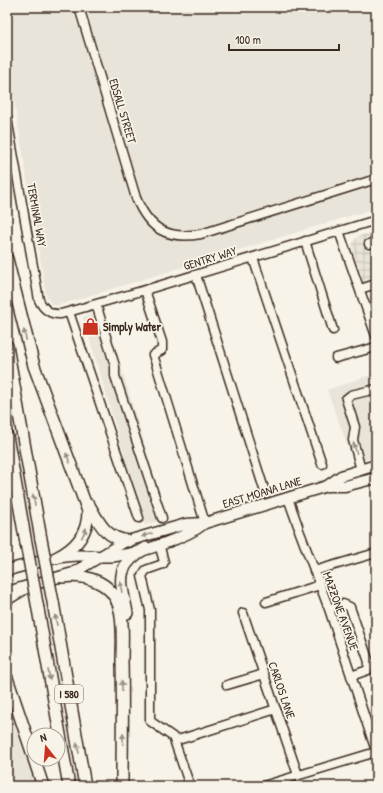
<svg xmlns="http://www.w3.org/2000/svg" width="383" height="793" viewBox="0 0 383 793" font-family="'Patrick Hand',sans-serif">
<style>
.built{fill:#e9e4d9}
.industrial{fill:url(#industrial-grid)}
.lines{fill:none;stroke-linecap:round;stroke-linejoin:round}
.minor-casing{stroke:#3b2a1e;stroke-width:11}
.major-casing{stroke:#3b2a1e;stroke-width:13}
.highway-casing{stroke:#3b2a1e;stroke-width:14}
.minor{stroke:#f7f3e8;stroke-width:8}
.major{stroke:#f7f3e8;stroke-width:10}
.highway{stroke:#f7f3e8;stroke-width:11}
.highway-bridge-casing{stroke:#3b2a1e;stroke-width:14;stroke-linecap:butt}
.highway-bridge{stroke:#f7f3e8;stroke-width:11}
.oneway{fill:#998e83}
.labels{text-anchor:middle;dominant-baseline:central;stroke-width:3.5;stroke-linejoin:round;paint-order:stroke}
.shield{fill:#f7f3e8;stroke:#73665b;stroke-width:1}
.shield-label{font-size:11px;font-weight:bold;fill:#3b2a1e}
.street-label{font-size:12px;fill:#3b2a1e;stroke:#f7f3e8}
.poi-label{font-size:12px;font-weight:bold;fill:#3b2a1e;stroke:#f7f3e8;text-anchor:start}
</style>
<defs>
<pattern id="industrial-grid" width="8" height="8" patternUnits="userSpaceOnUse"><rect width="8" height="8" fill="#e9e4d9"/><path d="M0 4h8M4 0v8" fill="none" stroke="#c9c4ba"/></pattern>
</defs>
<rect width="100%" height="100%" fill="#f7f3e8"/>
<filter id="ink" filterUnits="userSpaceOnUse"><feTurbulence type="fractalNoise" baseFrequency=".025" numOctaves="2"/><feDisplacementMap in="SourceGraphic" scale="8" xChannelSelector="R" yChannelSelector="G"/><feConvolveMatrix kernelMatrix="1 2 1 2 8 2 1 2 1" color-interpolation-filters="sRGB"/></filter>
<g filter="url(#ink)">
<path class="built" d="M7 7H376V208L56 306 51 304 46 295 7 58Z
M104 310 167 519 145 525 83 317Z
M376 373V457L354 463 327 390Z
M7 695 39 786H7Z"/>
<path class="industrial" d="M376 231V280L364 284 352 248 353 242 359 236Z"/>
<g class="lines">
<defs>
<path id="minor" d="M79 7 136 198C149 229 167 240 201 234L376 179
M7 118 39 300C43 309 51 315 61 314L145 290 376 220
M339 231 376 336
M305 241 333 330
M369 244 376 242
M253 258 322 464
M196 275 264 489
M360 289 376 284
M145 290 162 342V350L153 355 156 364 205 523
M96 304 115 366V376L162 518
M69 312 139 518
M336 358 376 347
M361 470 353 440 355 427 346 399 351 395 376 389
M288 498 298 526
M299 530 329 609 376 751
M159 544 164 562 163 564 146 570 142 576 150 610V721L173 737 190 786
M314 571 376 553
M266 602 320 585
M329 609 343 604 350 607 369 662 368 670 351 676
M243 613 298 775
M227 685 264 674
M175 741 276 709
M263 786 376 752"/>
<path id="major" d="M327 486 341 476 376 465
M7 570C28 565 49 558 70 556 85 554 101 558 116 556 141 553 186 538 205 523
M7 592 73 573 124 542 186 524 205 523 327 486H345L376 478"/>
<path id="highway" d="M7 259 34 366 88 511C88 534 76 548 56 558
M7 346 41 539
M7 436 26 543
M89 505C99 523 106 539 129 541
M7 569H11
M62 577C85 574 111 581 119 606 124 623 122 644 122 661 123 703 122 744 122 786
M7 599 25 588
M53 602 85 786
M38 609 69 786
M127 613C121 581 113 567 146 548
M7 678 34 758
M34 759 43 786"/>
</defs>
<use href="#minor" class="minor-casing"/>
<use href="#major" class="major-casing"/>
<use href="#highway" class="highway-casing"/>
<use href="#minor" class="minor"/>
<use href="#major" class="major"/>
<use href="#highway" class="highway"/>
<defs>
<path id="highway-bridge" d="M41 539 53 602
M26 543 38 609"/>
</defs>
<use href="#highway-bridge" class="highway-bridge-casing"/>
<use href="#highway-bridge" class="highway-bridge"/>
</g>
<defs><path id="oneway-solid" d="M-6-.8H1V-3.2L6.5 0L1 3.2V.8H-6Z"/></defs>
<g class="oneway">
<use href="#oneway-solid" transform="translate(25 335) rotate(-104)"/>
<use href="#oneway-solid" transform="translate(355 448) rotate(-107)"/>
<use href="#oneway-solid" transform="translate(68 458) rotate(-112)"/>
<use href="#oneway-solid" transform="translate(34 500) rotate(-100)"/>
<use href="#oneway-solid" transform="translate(84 533) rotate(-65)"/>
<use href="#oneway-solid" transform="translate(147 535) rotate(163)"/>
<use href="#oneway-solid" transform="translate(121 587) rotate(-99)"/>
<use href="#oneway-solid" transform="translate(56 620) rotate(-100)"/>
<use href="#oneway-solid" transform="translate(49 675) rotate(80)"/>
<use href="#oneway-solid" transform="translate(122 686) rotate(-91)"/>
<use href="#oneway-solid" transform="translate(123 739) rotate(-89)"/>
<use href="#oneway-solid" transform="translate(78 748) rotate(-100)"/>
</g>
</g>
<defs>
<symbol id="shop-bare" viewBox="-9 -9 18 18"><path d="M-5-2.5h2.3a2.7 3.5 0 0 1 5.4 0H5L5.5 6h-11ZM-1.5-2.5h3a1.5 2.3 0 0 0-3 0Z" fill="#c8321e" stroke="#f7f3e8" stroke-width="2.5" paint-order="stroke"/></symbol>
</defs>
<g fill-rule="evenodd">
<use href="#shop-bare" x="78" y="314" width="25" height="25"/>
</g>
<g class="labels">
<rect class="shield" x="55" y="685" width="28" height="18" rx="3"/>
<g class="shield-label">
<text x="69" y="694">I 580</text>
</g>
<g class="street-label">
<text transform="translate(123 111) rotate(73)">EDSALL STREET</text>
<text transform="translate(37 215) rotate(80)">TERMINAL WAY</text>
<text transform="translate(210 258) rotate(-17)">GENTRY WAY</text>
<text transform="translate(262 492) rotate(-17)">EAST MOANA LANE</text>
<text transform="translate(341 611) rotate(70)">MAZZONE AVENUE</text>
<text transform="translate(282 690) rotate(71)">CARLOS LANE</text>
</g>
<g class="poi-label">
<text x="103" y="326">Simply Water</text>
</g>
</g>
<rect width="383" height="793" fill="none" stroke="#f7f3e8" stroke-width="24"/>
<rect x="12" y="12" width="359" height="769" fill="none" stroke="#3b2a1e" stroke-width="1.5" filter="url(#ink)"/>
<g transform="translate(46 747) rotate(343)"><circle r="19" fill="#f7f3e8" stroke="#aca397"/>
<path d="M0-3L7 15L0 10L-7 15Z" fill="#c8321e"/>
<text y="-6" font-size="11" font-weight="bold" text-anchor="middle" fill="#3b2a1e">N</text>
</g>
<path d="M229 44v6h110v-6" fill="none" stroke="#3b2a1e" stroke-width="2"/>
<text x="235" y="44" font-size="12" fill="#3b2a1e" stroke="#f7f3e8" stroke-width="3" paint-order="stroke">100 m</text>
</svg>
